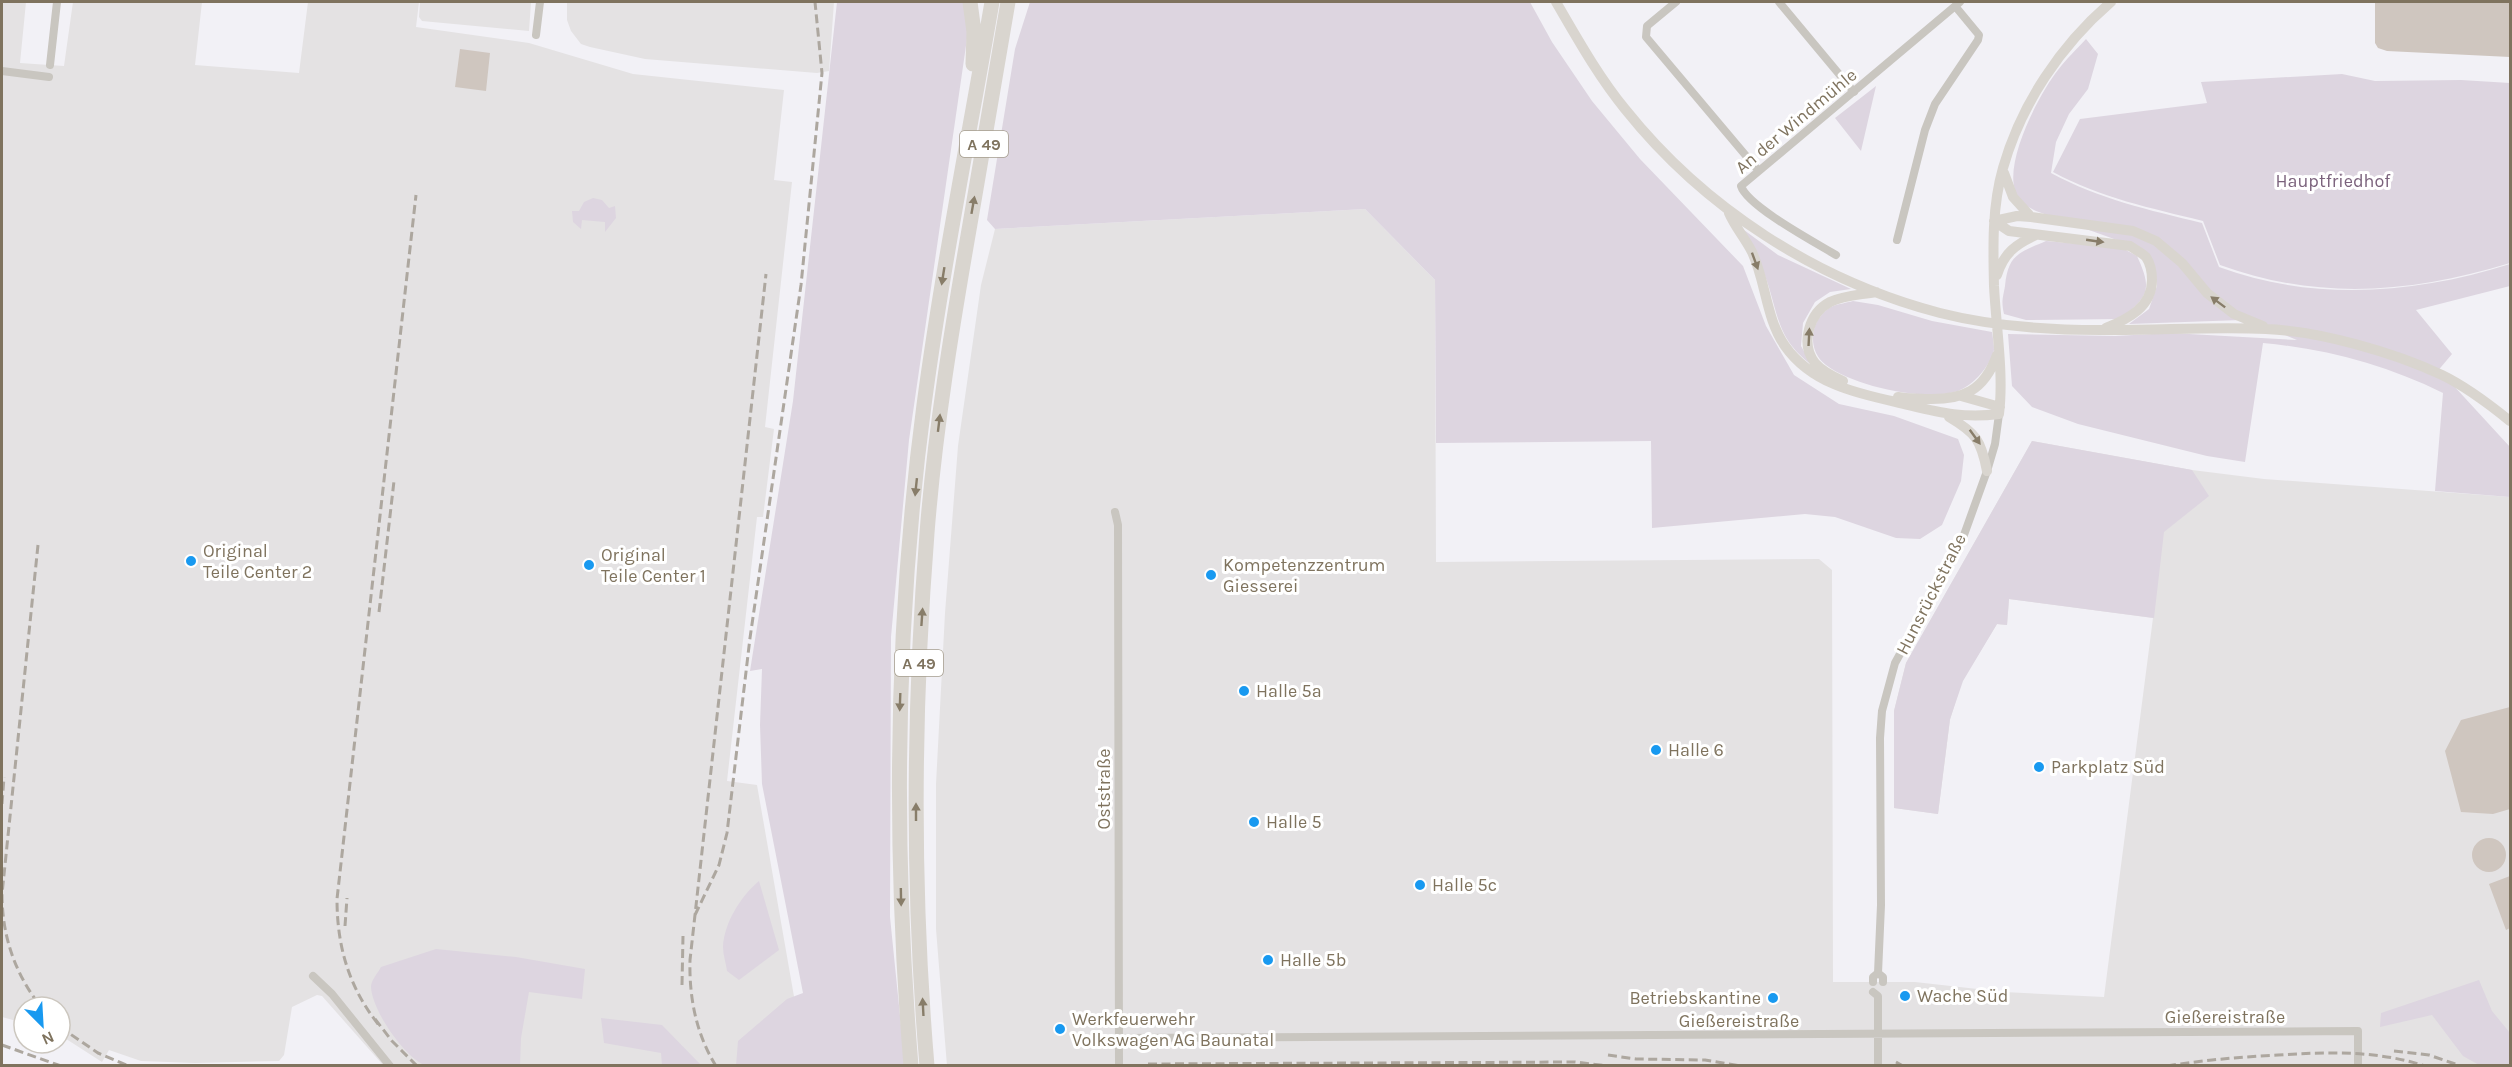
<svg xmlns="http://www.w3.org/2000/svg" width="2512" height="1067" viewBox="0 0 2512 1067" font-family="Karla,sans-serif">
<style>
.built{fill:#e4e2e3}
.green{fill:#ddd5e0}
.water{fill:#cfc6bf}
.lines{fill:none;stroke-linecap:round;stroke-linejoin:round}
.street{stroke:#c9c6c0;stroke-width:8}
.secondary{stroke:#d9d5cf;stroke-width:10}
.highway{stroke:#d9d5cf;stroke-width:15}
.rail{stroke:#ada79f;stroke-width:3;stroke-dasharray:9 4.5;stroke-linecap:butt}
.oneway{fill:#887d69}
.poi-dot{fill:#1899f0;stroke:#fff;stroke-width:2}
.labels{text-anchor:middle;dominant-baseline:central;stroke-width:6;stroke-linejoin:round;paint-order:stroke}
.shield{fill:#fff;stroke:#a59d8e;stroke-width:1.5}
.shield-label{font-size:16px;font-weight:bold;fill:#7f735e}
.street-label{font-size:18px;fill:#7f735e;stroke:#fff}
.park-label{font-size:18px;fill:#7b627c;stroke:#fff}
.poi-label{font-size:18px;fill:#7f735e;stroke:#fff;text-anchor:start}
</style>
<rect width="100%" height="100%" fill="#f2f1f6"/>
<path class="built" d="M2 2H26L20 63 64 66 73 2H202L195 65 299 73 308 2H419L416 27 529 43 633 74 784 90 774 180 792 182 765 427 774 429 763 517H757L727 781 757 785 806 1065H383L322 996 317 995 292 1007 284 1055 279 1061 195 1063 141 1061 109 1050 102 1062 60 1035V1007H24V1023L2 1017Z
M420 2H531L529 31 422 21 419 17Z
M567 2H834L829 71 817 73 645 59 590 47 581 44 571 31 567 20Z
M1365 209 1435 280 1436 562 1819 559 1832 570 1833 982H1915L2004 992 2104 997 2153 618 2009 599 2007 625 1997 624 1962 681 1950 720 1938 814 1894 808V711L1906 663 2032 441 2192 470 2264 479 2510 497V1065L947 1066 936 929V784L945 613 958 446 981 285 995 229Z"/>
<path class="green" d="M837 2H964L970 18 909 440 891 637 890 917 905 1065 736 1066 738 1041 787 999 803 993 762 784 760 725 762 669 750 671 793 401Z
M1030 2H1530L1552 42 1592 101 1640 159 1743 266 1766 326 1794 375 1839 404 1894 416 1958 439 1964 455 1961 481 1942 525 1920 539 1896 538 1835 517 1805 514 1652 528 1651 441 1436 443 1435 280 1365 209 995 229 987 220 1015 49Z
M2086 39 2098 54 2088 89 2069 114 2056 142 2051 173C2099 199 2149 210 2202 223L2219 267C2314 302 2415 294 2510 264V286L2416 310 2452 354 2436 373 2453 385 2510 447V497L2435 491 2443 393C2386 365 2327 349 2263 343L2245 462 2207 456 2078 424 2032 407 2012 386 2008 334 2115 336 2171 333 2297 340 2263 326 2241 320 2129 324 2149 309 2157 286 2155 268 2142 249 2036 211C2028 207 2020 203 2016 193 2003 163 2039 94 2058 70 2066 59 2077 49 2086 39Z
M2342 74 2375 81 2461 80 2510 83V263C2412 293 2319 301 2220 265L2203 221C2151 208 2101 198 2053 172L2080 119 2207 103 2201 82Z
M1876 86 1861 151 1835 118Z
M593 198 602 200 609 208 615 206 616 218 605 232V222L582 220 581 229 573 222 572 211H579L584 202Z
M1744 230 1778 255 1851 289 1830 292 1815 302 1803 323 1801 346 1812 365C1775 338 1779 312 1764 273 1758 258 1751 244 1744 230Z
M2046 241 2122 248 2137 256C2153 291 2148 295 2121 319L2026 320 2004 314C2001 301 2003 298 2005 286 2008 255 2018 253 2046 241Z
M1853 301 1878 305 1932 321 1992 332C1993 338 1994 345 1994 350 1993 357 1987 366 1983 371 1977 379 1968 387 1958 391 1925 402 1853 386 1826 365 1806 350 1810 319 1831 307 1837 304 1846 303 1853 301Z
M2032 441 2192 470 2209 496 2164 532 2154 618 2009 599 2007 625 1997 624 1963 681 1950 719 1938 814 1894 808V711L1906 663Z
M759 881 779 950 739 980 727 971C726 963 723 955 723 947 724 923 741 896 759 881Z
M436 949 516 957 585 969 582 999 529 992 521 1038 520 1065C505 1066 433 1067 424 1065 403 1055 372 1010 371 987 371 980 378 973 381 967Z
M2479 980 2492 1011 2510 1033V1065H2479L2463 1056 2432 1015 2380 1027 2381 1013Z
M601 1018 662 1025 701 1065H662L661 1053 604 1043Z"/>
<path class="water" d="M2375 2H2510V57L2387 51 2378 48 2375 43Z
M460 49 490 53 486 91 455 87Z
M2510 707V809L2493 814 2461 812 2445 751 2461 720Z
M2472 855a17 17 0 1 1 34 0a17 17 0 1 1-34 0Z
M2510 876V928L2506 930 2489 884Z"/>
<g class="lines">
<path class="street" d="M1676 2 1647 26 1646 37 1758 170
M1779 2 1854 92
M536 35 540 2
M50 65 57 2
M2 71 49 77
M1897 240 1925 130 1935 104 1978 40 1979 35 1955 6
M1836 255C1816 243 1747 206 1741 186L1960 2
M1115 512 1118 525 1119 1066
M1878 973 1881 905 1880 738 1882 711 1895 663 1960 546 1987 471 1995 444 1999 414
M1878 973 1883 977V982
M313 976 332 994 390 1066
M1873 982V977L1878 973
M1873 992 1878 996V1066
M1120 1038 2358 1031V1066"/>
<path class="secondary" d="M1556 2C1577 38 1598 76 1625 109 1704 208 1817 281 1940 313 1991 326 2047 330 2100 330 2155 331 2211 326 2266 329 2319 331 2393 352 2442 375 2467 387 2489 404 2510 421
M2004 173 2013 197 2031 217 2133 231 2156 241 2182 263 2207 293 2234 314 2263 326
M1729 213C1735 227 1745 238 1752 252 1766 282 1766 319 1785 346 1811 383 1855 393 1896 402 1935 411 1959 419 1999 414 2004 374 1996 327 1994 286 1993 247 1992 206 2003 168 2021 104 2061 45 2111 2
M1994 221 2009 231 2130 246C2134 249 2142 253 2146 257 2150 263 2152 273 2152 280 2152 307 2128 319 2106 328
M1994 221 2017 216 2031 217
M1997 275C2004 253 2016 244 2036 235
M1843 381C1834 377 1822 371 1815 363 1800 344 1809 313 1830 302 1844 295 1860 295 1876 292
M1961 396 2000 407
M1898 397C1908 399 1917 398 1927 399 1963 400 1984 391 1997 355
M1949 417C1976 433 1981 440 1987 471"/>
<path class="highway" d="M970 2 974 32 973 64
M911 1066C893 845 895 624 924 405 942 270 969 136 992 2
M927 1066C912 888 913 711 927 533 935 430 952 327 970 224 983 150 995 76 1008 2"/>
<path class="rail" d="M38 545 2 894C2 936 15 974 41 1007
M379 612 394 481
M2 804 4 777
M695 915 719 865 727 833 750 638 801 285 822 73 815 2
M345 926 347 898
M682 985 683 936
M375 1019 392 1041 417 1066
M378 1024C349 987 337 947 337 899L416 195
M60 1027 98 1053 129 1066
M2 1045 61 1066
M2394 1051 2429 1055 2461 1066
M1608 1055 1636 1059 1705 1060 1741 1066
M1896 1062 1903 1066
M1148 1064 1575 1062 1609 1066
M716 1066C696 1034 689 997 690 960L766 274
M2167 1066C2204 1060 2240 1057 2278 1055 2328 1052 2376 1050 2425 1066"/>
</g>
<defs><path id="oneway-solid" d="M-6-.8H1V-3.2L6.5 0L1 3.2V.8H-6Z" transform="scale(1.5)"/></defs>
<g class="oneway">
<use href="#oneway-solid" transform="translate(973 205) rotate(-80)"/>
<use href="#oneway-solid" transform="translate(2095 241) rotate(8)"/>
<use href="#oneway-solid" transform="translate(1755 261) rotate(70)"/>
<use href="#oneway-solid" transform="translate(943 276) rotate(99)"/>
<use href="#oneway-solid" transform="translate(2218 302) rotate(-143)"/>
<use href="#oneway-solid" transform="translate(1809 337) rotate(-87)"/>
<use href="#oneway-solid" transform="translate(939 423) rotate(-83)"/>
<use href="#oneway-solid" transform="translate(1975 437) rotate(54)"/>
<use href="#oneway-solid" transform="translate(916 487) rotate(96)"/>
<use href="#oneway-solid" transform="translate(922 617) rotate(-86)"/>
<use href="#oneway-solid" transform="translate(900 702) rotate(92)"/>
<use href="#oneway-solid" transform="translate(916 812) rotate(-90)"/>
<use href="#oneway-solid" transform="translate(901 897) rotate(89)"/>
<use href="#oneway-solid" transform="translate(923 1007) rotate(-93)"/>
</g>
<g class="poi-dot">
<circle cx="191" cy="561" r="6"/>
<circle cx="589" cy="565" r="6"/>
<circle cx="1211" cy="575" r="6"/>
<circle cx="1244" cy="691" r="6"/>
<circle cx="1656" cy="750" r="6"/>
<circle cx="2039" cy="767" r="6"/>
<circle cx="1254" cy="822" r="6"/>
<circle cx="1420" cy="885" r="6"/>
<circle cx="1268" cy="960" r="6"/>
<circle cx="1905" cy="996" r="6"/>
<circle cx="1773" cy="998" r="6"/>
<circle cx="1060" cy="1029" r="6"/>
</g>
<g class="labels">
<g class="shield">
<rect x="960" y="131" width="48" height="26" rx="4.5"/>
<rect x="895" y="650" width="48" height="26" rx="4.5"/>
</g>
<g class="shield-label">
<text x="984" y="144">A 49</text>
<text x="919" y="663">A 49</text>
</g>
<g class="street-label">
<text transform="translate(1796 121) rotate(-40)">An der Windmühle</text>
<text transform="translate(1931 594) rotate(-63)">Hunsrückstraße</text>
<text transform="translate(1104 789) rotate(-90)">Oststraße</text>
<text x="2225" y="1017">Gießereistraße</text>
<text x="1739" y="1021">Gießereistraße</text>
</g>
<g class="park-label">
<text x="2333" y="181">Hauptfriedhof</text>
</g>
<g class="poi-label">
<text x="203" y="551">Original<tspan x="203" dy="21">Teile Center 2</tspan></text>
<text x="601" y="555">Original<tspan x="601" dy="21">Teile Center 1</tspan></text>
<text x="1223" y="565">Kompetenzzentrum<tspan x="1223" dy="21">Giesserei</tspan></text>
<text x="1256" y="691">Halle 5a</text>
<text x="1668" y="750">Halle 6</text>
<text x="2051" y="767">Parkplatz Süd</text>
<text x="1266" y="822">Halle 5</text>
<text x="1432" y="885">Halle 5c</text>
<text x="1280" y="960">Halle 5b</text>
<text x="1917" y="996">Wache Süd</text>
<text x="1761" y="998" text-anchor="end">Betriebskantine</text>
<text x="1072" y="1019">Werkfeuerwehr<tspan x="1072" dy="21">Volkswagen AG Baunatal</tspan></text>
</g>
</g>
<rect width="2512" height="1067" fill="none" stroke="#7f735e" stroke-width="6"/>
<g transform="translate(42 1025) rotate(156)"><circle r="28" fill="#ffffff" stroke="#ccc7bf" stroke-width="1.5"/>
<path d="M0-4.5L10 22L0 15L-10 22Z" fill="#1899f0"/>
<text y="-9" font-size="16" font-weight="bold" text-anchor="middle" fill="#7f735e">N</text>
</g>
</svg>
